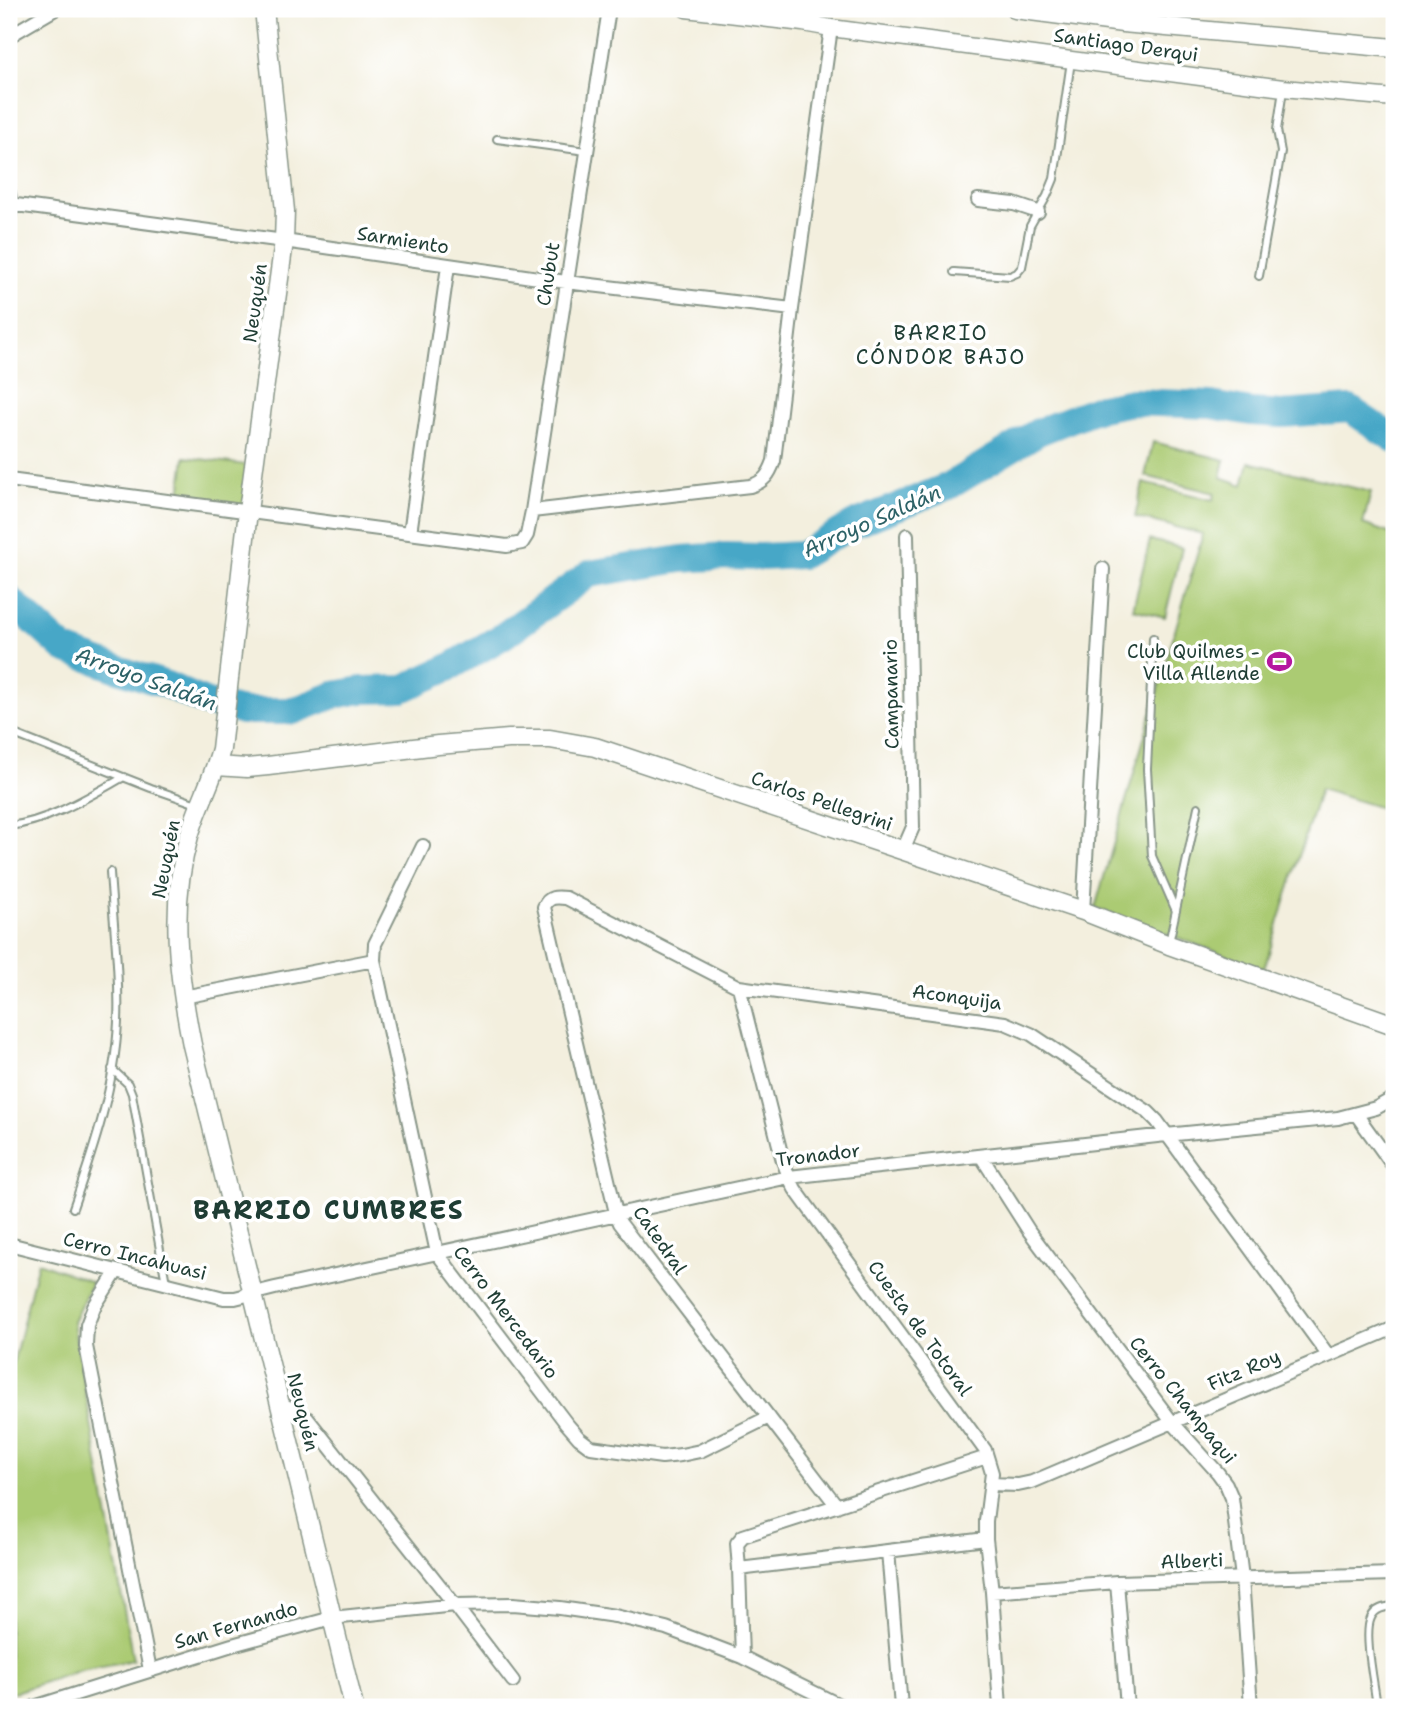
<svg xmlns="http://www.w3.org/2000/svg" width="1403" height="1716" viewBox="0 0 1403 1716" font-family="'Shantell Sans',sans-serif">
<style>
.park{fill:#abcb73;stroke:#658454;stroke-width:2}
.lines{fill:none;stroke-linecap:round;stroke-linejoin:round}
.river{stroke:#47a7c7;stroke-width:28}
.service-casing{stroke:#899689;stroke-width:10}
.minor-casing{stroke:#899689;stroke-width:16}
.tertiary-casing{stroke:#899689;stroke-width:19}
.secondary-casing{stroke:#899689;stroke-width:21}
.service{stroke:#fff;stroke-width:6}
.minor{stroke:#fff;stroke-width:12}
.tertiary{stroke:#fff;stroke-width:16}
.secondary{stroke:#fff;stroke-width:18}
.labels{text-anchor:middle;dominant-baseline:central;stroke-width:7;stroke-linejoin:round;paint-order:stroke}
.street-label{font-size:19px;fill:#1f3d34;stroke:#fff}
.poi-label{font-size:19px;fill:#1f3d34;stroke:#fff;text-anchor:end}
.neighbourhood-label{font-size:21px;letter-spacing:2px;fill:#1f3d34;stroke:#fff}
.water-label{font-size:21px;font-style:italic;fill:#2d6267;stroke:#fff}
.district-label{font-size:26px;font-weight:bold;letter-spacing:2px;fill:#1f3d34;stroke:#fff}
</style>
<rect width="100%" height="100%" fill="#fff"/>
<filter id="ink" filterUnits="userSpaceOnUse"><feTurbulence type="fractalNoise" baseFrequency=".0143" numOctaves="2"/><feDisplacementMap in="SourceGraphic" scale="14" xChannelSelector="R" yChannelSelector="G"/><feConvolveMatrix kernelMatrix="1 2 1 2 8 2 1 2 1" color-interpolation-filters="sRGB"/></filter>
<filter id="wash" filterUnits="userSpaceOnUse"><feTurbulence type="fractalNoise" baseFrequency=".00686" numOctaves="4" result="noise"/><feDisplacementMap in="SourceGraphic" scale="28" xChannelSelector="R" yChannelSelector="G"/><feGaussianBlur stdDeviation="1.57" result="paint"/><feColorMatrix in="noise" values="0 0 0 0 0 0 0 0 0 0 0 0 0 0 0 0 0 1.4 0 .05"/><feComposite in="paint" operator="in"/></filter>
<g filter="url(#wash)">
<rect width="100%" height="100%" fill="#f3efde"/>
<path class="park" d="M1153 442 1225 460 1221 477 1243 485 1249 462 1371 492 1363 524 1394 535V812L1320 789 1264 969 1095 908 1203 534 1135 517 1143 483 1213 500 1215 493 1145 476Z
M185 457 254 466 248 511 179 503Z
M1150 540 1182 548 1165 617 1133 609Z
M38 1262 92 1282 73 1322 133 1660 81 1670 9 1694V1380Z"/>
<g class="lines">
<path class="river" d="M9 599 64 649 115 668 167 685 207 703 243 711H293L334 695 362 690 402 689 448 668 503 636 589 574 681 559 727 556 760 557 802 555 854 524 949 486 1038 432 1096 409 1132 402 1211 405 1251 412 1282 414 1350 409 1394 439"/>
</g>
</g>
<g filter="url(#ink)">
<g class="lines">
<defs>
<path id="service" d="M497 139 586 151
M954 272 1010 276 1017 273 1022 267 1030 226 1047 196 1054 179 1071 61
M1259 276 1281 152 1277 130 1283 90
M1153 638 1147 769 1152 856 1176 911
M9 732 151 788 197 804
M9 826C50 821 88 797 124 777
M1169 943 1198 807
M112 1069 128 1084 132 1094 166 1283
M73 1208C94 1148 115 1086 118 1022 120 974 113 921 110 872
M1377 1707C1375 1687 1363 1634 1371 1618 1375 1608 1385 1607 1394 1606"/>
<path id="minor" d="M9 36 55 9
M9 193 11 204 9 218
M978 200 1014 204 1038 212
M9 204 284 241 566 282 792 309
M9 480 507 546 522 543 527 535 532 511 609 9
M532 511 750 486C764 482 769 475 774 461L792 309 831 28
M410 533 448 266
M423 846 375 944 374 960 437 1253 566 1423 579 1438 591 1447 662 1457 681 1455 700 1451 769 1417
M903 850 913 827 907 535
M1083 911 1103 569
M739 987 783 1161 789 1177 795 1189 985 1450 992 1473 986 1521V1539L992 1592 1000 1707
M183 997 374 960
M1356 1114 1394 1167
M981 1156 1029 1231 1172 1422 1218 1473 1226 1484 1232 1498 1242 1578 1251 1707
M9 1244 224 1298H235L275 1288 789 1177 1166 1135 1338 1118 1376 1108 1394 1098
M117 1271 94 1307 87 1325 86 1346 150 1670
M279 1402 307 1418 455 1605 513 1681
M991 1484 1018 1485 1032 1482 1394 1328
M837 1506 620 1223 616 1213 544 907C549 896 556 897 566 898L739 987 1005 1023 1031 1034 1148 1112 1157 1121 1328 1355
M986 1539 739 1569 737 1543 743 1536 987 1457
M888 1551 901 1707
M739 1569 742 1657
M1117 1582 1127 1707
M992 1592 1117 1582 1394 1574
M34 1707 232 1645 332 1618 455 1605 513 1604 560 1608 615 1616 666 1628 742 1657 843 1707"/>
<path id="tertiary" d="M686 9 803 23 831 28 1283 88 1394 98"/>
<path id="secondary" d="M264 9 285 211 284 241 248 511 221 749C213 779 198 806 189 836 169 905 178 975 192 1045L354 1707
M1015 9 1123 23 1394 48
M216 766 247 768 268 766 438 745 509 739H550L595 747 1083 911 1169 945 1394 1025"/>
</defs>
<use href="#service" class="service-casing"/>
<use href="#minor" class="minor-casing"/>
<use href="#tertiary" class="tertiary-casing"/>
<use href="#secondary" class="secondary-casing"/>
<use href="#service" class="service"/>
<use href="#minor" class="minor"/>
<use href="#tertiary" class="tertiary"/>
<use href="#secondary" class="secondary"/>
</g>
</g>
<defs>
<symbol id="stadium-bare" viewBox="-9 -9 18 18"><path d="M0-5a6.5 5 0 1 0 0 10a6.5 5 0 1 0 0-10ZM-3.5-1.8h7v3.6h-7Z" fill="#b5179e" stroke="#fff" stroke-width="2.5" paint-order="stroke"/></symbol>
</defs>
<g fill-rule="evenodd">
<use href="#stadium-bare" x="1262" y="644" width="35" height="35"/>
</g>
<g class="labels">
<g class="street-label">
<text transform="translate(1126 45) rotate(8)">Santiago Derqui</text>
<text transform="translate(403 240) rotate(9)">Sarmiento</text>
<text transform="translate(548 274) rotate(-81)">Chubut</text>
<text transform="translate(255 303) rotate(-82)">Neuquén</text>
<text transform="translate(891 694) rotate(-91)">Campanario</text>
<text transform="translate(822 801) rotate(19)">Carlos Pellegrini</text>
<text transform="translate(166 859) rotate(-79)">Neuquén</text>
<text transform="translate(957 997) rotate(8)">Aconquija</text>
<text transform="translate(818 1155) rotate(-7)">Tronador</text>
<text transform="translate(660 1240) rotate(55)">Catedral</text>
<text transform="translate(135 1256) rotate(14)">Cerro Incahuasi</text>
<text transform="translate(506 1312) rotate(53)">Cerro Mercedario</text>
<text transform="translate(920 1328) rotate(54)">Cuesta de Totoral</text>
<text transform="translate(1244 1370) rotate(-23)">Fitz Roy</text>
<text transform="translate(1183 1400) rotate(51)">Cerro Champaqui</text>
<text transform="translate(303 1412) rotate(76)">Neuquén</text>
<text transform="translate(1192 1561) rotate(-2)">Alberti</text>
<text transform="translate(236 1625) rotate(-16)">San Fernando</text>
</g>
<g class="poi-label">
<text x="1260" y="651">Club Quilmes -<tspan x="1260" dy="22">Villa Allende</tspan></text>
</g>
<g class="neighbourhood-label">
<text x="941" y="333">BARRIO<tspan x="941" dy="24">CÓNDOR BAJO</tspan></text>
</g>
<g class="water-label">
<text transform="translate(872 521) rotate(-24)">Arroyo Saldán</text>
<text transform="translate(146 679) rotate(20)">Arroyo Saldán</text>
</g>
<g class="district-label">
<text x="329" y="1209">BARRIO CUMBRES</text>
</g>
</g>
<rect width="1403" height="1716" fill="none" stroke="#fff" stroke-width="35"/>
</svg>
